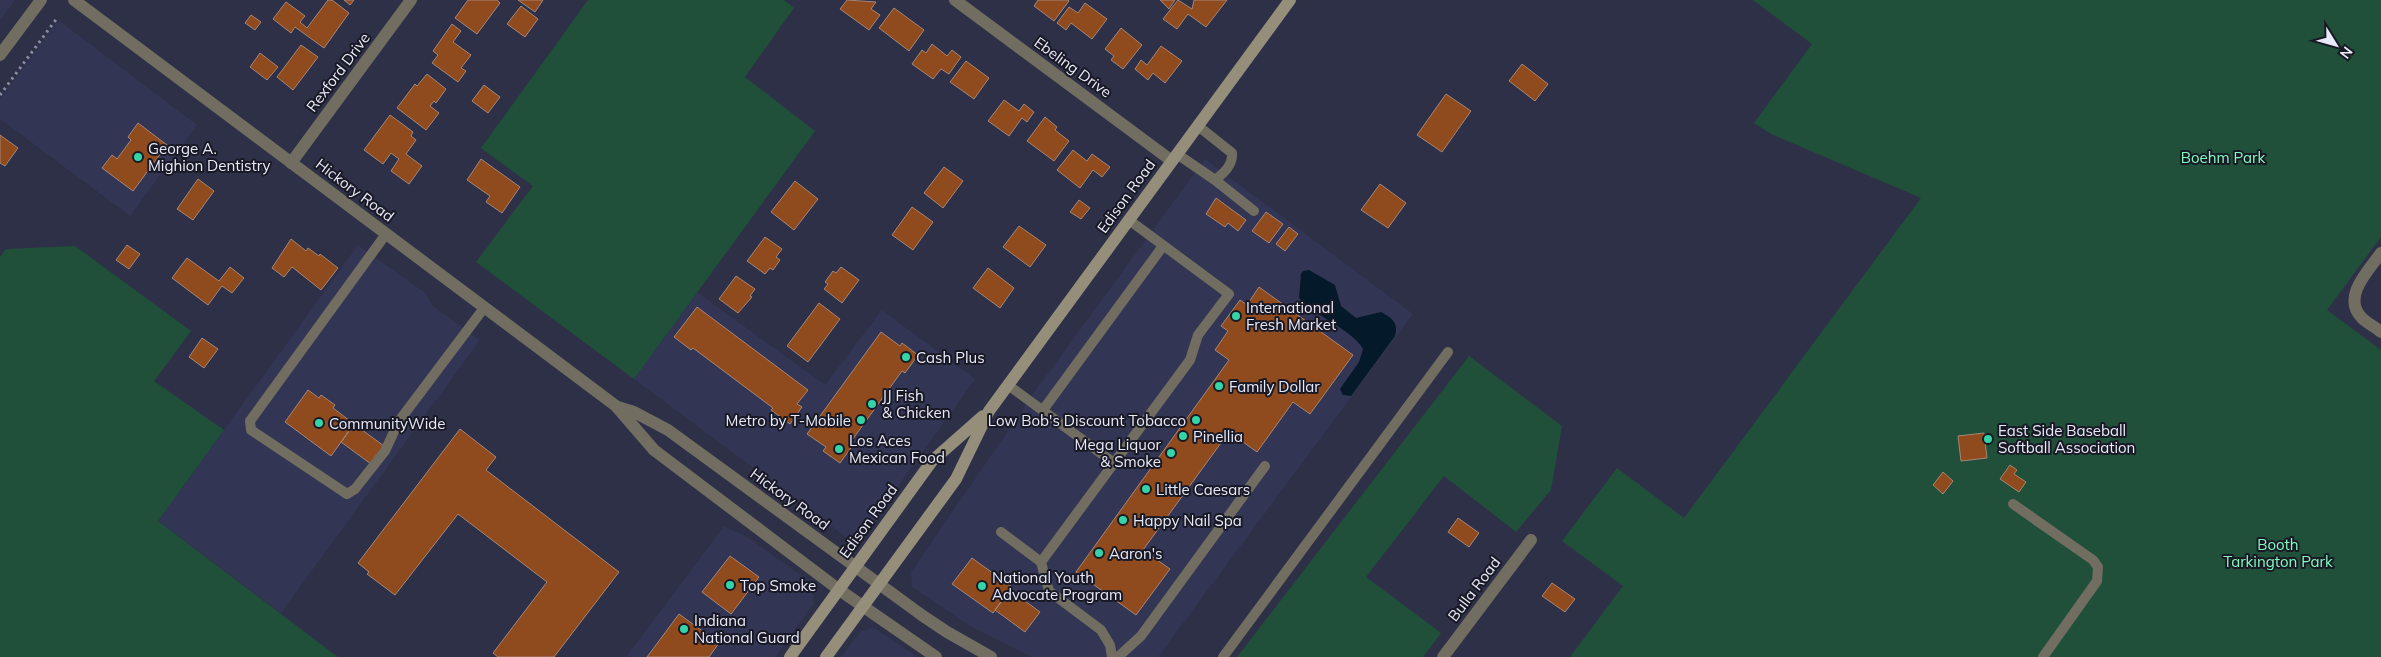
<svg xmlns="http://www.w3.org/2000/svg" width="2381" height="657" viewBox="0 0 2381 657" font-family="Mulish,sans-serif">
<style>
.built{fill:#323553}
.green{fill:#205039}
.water{fill:#04192a}
.building{fill:#8f4a1e;stroke:#a58778}
.lines{fill:none;stroke-linecap:round;stroke-linejoin:round}
.path{stroke:#898b9f;stroke-width:3;stroke-dasharray:2.5 4;stroke-linecap:butt}
.service{stroke:#716d61;stroke-width:10}
.minor{stroke:#716d61;stroke-width:12}
.tertiary{stroke:#716d61;stroke-width:12}
.secondary{stroke:#948e7a;stroke-width:12}
.poi-dot{fill:#34d4a8;stroke:#181924;stroke-width:2}
.labels{text-anchor:middle;dominant-baseline:central;stroke-width:4;stroke-linejoin:round;paint-order:stroke}
.street-label{font-size:15px;fill:#e8eafa;stroke:#181924}
.poi-label{font-size:15px;fill:#e8eafa;stroke:#181924;text-anchor:start}
.park-label{font-size:15px;fill:#82fbbf;stroke:#181924}
</style>
<rect width="100%" height="100%" fill="#2d3047"/>
<path class="built" d="M0 0H15L0 21Z
M57 22H61L197 125 130 216 0 119V99Z
M1205 159 1413 314 1158 657H1032L970 626 912 587 911 572 1038 387Z
M358 245 424 292 433 306 480 340 281 613 158 521Z
M697 292 825 385 882 310 975 379 864 534 846 537 634 379Z
M724 526 749 538 810 582 814 603 775 657H626Z
M874 628 878 630 917 657H841L861 631Z"/>
<path class="green" d="M588 0H784L794 8 745 77 815 131 634 379 476 262 533 186 481 148Z
M1753 0H2381V237L2327 310 2381 350V657H1570L1623 586 1562 541 1617 468 1684 518 1921 198 1771 134 1754 123 1812 44Z
M75 246 191 331 154 381 224 430 158 521 338 657H0V257L6 249Z
M1469 356 1562 426 1551 490 1516 532 1444 476 1366 577 1441 633 1423 657H1237Z"/>
<path class="water" d="M1309 270 1335 285 1341 306 1356 318 1381 312C1392 318 1399 323 1395 336L1351 396 1343 395 1340 389 1359 362 1363 349C1354 331 1315 316 1299 298L1301 274 1303 271Z"/>
<path class="building" d="M328 0H332L349 13 324 48 295 27 291 33 273 19 286 2 305 16 300 22 307 28Z
M344 0H354L350 5Z
M468 0H497L500 3 477 34 455 18Z
M518 0H543L535 12Z
M847 0 876 2 871 9 880 15 869 30 840 9Z
M1038 0H1068L1069 1 1054 21 1034 6Z
M1160 0H1175L1169 9Z
M1178 0 1192 9 1194 0H1227L1206 27 1188 14 1177 29 1163 19Z
M1085 3 1107 19 1092 39 1071 23 1066 30 1057 23 1069 7 1078 13Z
M521 6 538 19 525 37 507 24Z
M894 8 924 30 909 51 879 28Z
M251 15 261 22 255 30 245 23Z
M452 24 461 31 453 42 471 55 461 68 466 71 458 82 432 63 438 55 433 51Z
M1121 28 1142 45 1123 69 1111 60 1114 56 1105 49Z
M932 44 947 56 952 50 961 57 949 74 941 69 933 79 912 64 922 50 926 53Z
M301 45 318 57 293 90 277 77Z
M1161 46 1182 61 1165 83 1153 73 1148 80 1135 69 1141 60 1147 65Z
M260 53 278 67 267 80 250 67Z
M966 61 989 78 974 99 950 82Z
M1522 64 1548 84 1535 101 1509 81Z
M427 74 446 89 436 103 434 101 430 106 439 113 426 130 397 108 415 84 417 86Z
M484 85 500 97 488 113 472 101Z
M1446 94 1471 111 1442 152 1417 135Z
M1004 100 1019 111 1024 104 1034 112 1027 122 1022 118 1009 136 988 121Z
M390 115 413 132 411 136 416 140 406 154 422 166 409 184 391 171 399 159 391 153 383 164 364 150Z
M1045 117 1057 127 1055 130 1069 141 1054 161 1027 141Z
M138 123 167 145 133 191 102 168 112 155 117 159 131 140 128 137Z
M0 135 18 148 5 166 0 163Z
M1073 150 1087 161 1092 154 1110 167 1102 177 1093 170 1080 188 1057 170Z
M481 159 520 187 502 213 486 202 490 196 467 180Z
M944 167 963 181 943 208 924 193Z
M198 179 214 191 193 220 177 209Z
M795 181 818 199 794 230 771 212Z
M1380 184 1406 203 1388 228 1361 210Z
M1216 198 1246 220 1238 231 1228 223 1225 227 1206 214Z
M1079 200 1090 208 1081 219 1070 212Z
M912 207 933 222 913 250 892 235Z
M1266 212 1283 224 1269 243 1252 231Z
M1019 226 1046 245 1030 267 1003 247Z
M1289 227 1298 234 1285 251 1276 244Z
M765 237 782 249 776 257 780 260 773 270 770 268 765 274 747 261Z
M291 239 306 251 308 248 319 256 320 254 338 268 321 290 292 267 284 277 272 268Z
M127 245 140 254 129 269 116 260Z
M187 258 219 281 230 267 244 278 232 293 222 286 208 305 172 278Z
M841 267 859 280 842 303 824 289 828 284 825 282 833 271 836 273Z
M988 268 1014 288 1000 308 973 288Z
M736 276 755 289 750 296 752 297 738 313 719 299Z
M1259 287 1353 355 1310 414 1293 402 1257 452 1229 432 1143 550 1170 569 1136 615 1076 572 1229 360 1215 350 1228 331 1221 326 1240 300 1247 305Z
M819 303 840 319 808 362 787 346Z
M697 307 808 390 797 404 802 407 790 424 771 410 773 408 693 348 691 350 674 337Z
M881 332 900 346 902 343 918 355 905 373 902 371 850 443 853 445 840 463 823 451 826 447 807 434Z
M202 338 218 349 204 368 189 357Z
M308 390 319 398 321 395 335 405 333 408 354 424 331 456 285 422Z
M354 424 384 446 371 464 341 442Z
M460 429 496 457 486 470 619 572 554 657H498L493 653 547 582 458 514 395 595 367 574 369 572 358 563Z
M1984 433 1987 458 1961 461 1958 436Z
M2010 465 2017 470 2014 474 2026 482 2019 492 2000 479Z
M1943 472 1953 481 1943 494 1933 485Z
M1458 518 1479 533 1469 547 1448 532Z
M730 556 759 577 731 614 702 592Z
M972 558 1012 587 993 613 952 584Z
M1552 583 1575 599 1565 612 1542 596Z
M1010 590 1040 612 1025 632 995 610Z
M679 614 719 643 709 657H647Z"/>
<g class="lines">
<path class="path" d="M0 95 58 17"/>
<path class="service" d="M1177 154 1215 180C1224 173 1233 165 1232 153L1198 126
M1215 180 1254 211
M386 234 250 421 251 430 347 494 355 489 385 451 399 421 484 308
M1008 385 1114 463
M1043 410 1163 246
M2013 504 2093 560 2098 567 2097 581 2043 657
M1001 532 1041 562
M1112 657 1110 645 1101 630 1049 591 1041 562 1190 360 1198 335 1229 294 1129 220
M1118 657 1141 636 1265 466
M1223 657 1448 352"/>
<path class="minor" d="M955 0 1172 161
M291 163 411 0
M2381 253C2369 270 2341 297 2362 318 2367 323 2375 327 2381 332
M1443 657 1531 540"/>
<path class="tertiary" d="M74 0 616 406 654 450 838 589 936 657
M0 55 41 0
M618 407 634 412 668 430 923 616 947 632 991 657"/>
<path class="secondary" d="M790 657 932 461 983 416
M826 657 956 479 989 411 1290 0"/>
</g>
<g class="poi-dot">
<circle cx="138" cy="157" r="5"/>
<circle cx="1236" cy="316" r="5"/>
<circle cx="906" cy="357" r="5"/>
<circle cx="1219" cy="386" r="5"/>
<circle cx="872" cy="404" r="5"/>
<circle cx="861" cy="420" r="5"/>
<circle cx="1196" cy="420" r="5"/>
<circle cx="319" cy="423" r="5"/>
<circle cx="1183" cy="436" r="5"/>
<circle cx="1988" cy="439" r="5"/>
<circle cx="839" cy="449" r="5"/>
<circle cx="1171" cy="453" r="5"/>
<circle cx="1146" cy="489" r="5"/>
<circle cx="1123" cy="520" r="5"/>
<circle cx="1099" cy="553" r="5"/>
<circle cx="730" cy="585" r="5"/>
<circle cx="982" cy="586" r="5"/>
<circle cx="684" cy="629" r="5"/>
</g>
<g class="labels">
<g class="street-label">
<text transform="translate(1073 67) rotate(36)">Ebeling Drive</text>
<text transform="translate(338 72) rotate(-53)">Rexford Drive</text>
<text transform="translate(355 190) rotate(37)">Hickory Road</text>
<text transform="translate(1126 196) rotate(-54)">Edison Road</text>
<text transform="translate(790 499) rotate(36)">Hickory Road</text>
<text transform="translate(868 521) rotate(-54)">Edison Road</text>
<text transform="translate(1474 589) rotate(-53)">Bulla Road</text>
</g>
<g class="poi-label">
<text x="148" y="148">George A.<tspan x="148" dy="17">Mighion Dentistry</tspan></text>
<text x="1246" y="307">International<tspan x="1246" dy="17">Fresh Market</tspan></text>
<text x="916" y="357">Cash Plus</text>
<text x="1229" y="386">Family Dollar</text>
<text x="882" y="395">JJ Fish<tspan x="882" dy="17">&amp; Chicken</tspan></text>
<text x="851" y="420" text-anchor="end">Metro by T-Mobile</text>
<text x="1186" y="420" text-anchor="end">Low Bob's Discount Tobacco</text>
<text x="329" y="423">CommunityWide</text>
<text x="1998" y="430">East Side Baseball<tspan x="1998" dy="17">Softball Association</tspan></text>
<text x="1193" y="436">Pinellia</text>
<text x="849" y="440">Los Aces<tspan x="849" dy="17">Mexican Food</tspan></text>
<text x="1161" y="444" text-anchor="end">Mega Liquor<tspan x="1161" dy="17">&amp; Smoke</tspan></text>
<text x="1156" y="489">Little Caesars</text>
<text x="1133" y="520">Happy Nail Spa</text>
<text x="1109" y="553">Aaron's</text>
<text x="992" y="577">National Youth<tspan x="992" dy="17">Advocate Program</tspan></text>
<text x="740" y="585">Top Smoke</text>
<text x="694" y="620">Indiana<tspan x="694" dy="17">National Guard</tspan></text>
</g>
<g class="park-label">
<text x="2223" y="157">Boehm Park</text>
<text x="2278" y="544">Booth<tspan x="2278" dy="17">Tarkington Park</tspan></text>
</g>
</g>
<g transform="translate(2336 45) rotate(127)" stroke="#181924" stroke-width="4" paint-order="stroke">
<path d="M0-4L9 19L0 12L-9 19Z" fill="#e8eafa"/>
<text y="-8" font-size="14" font-weight="bold" text-anchor="middle" fill="#e8eafa">N</text>
</g>
</svg>
